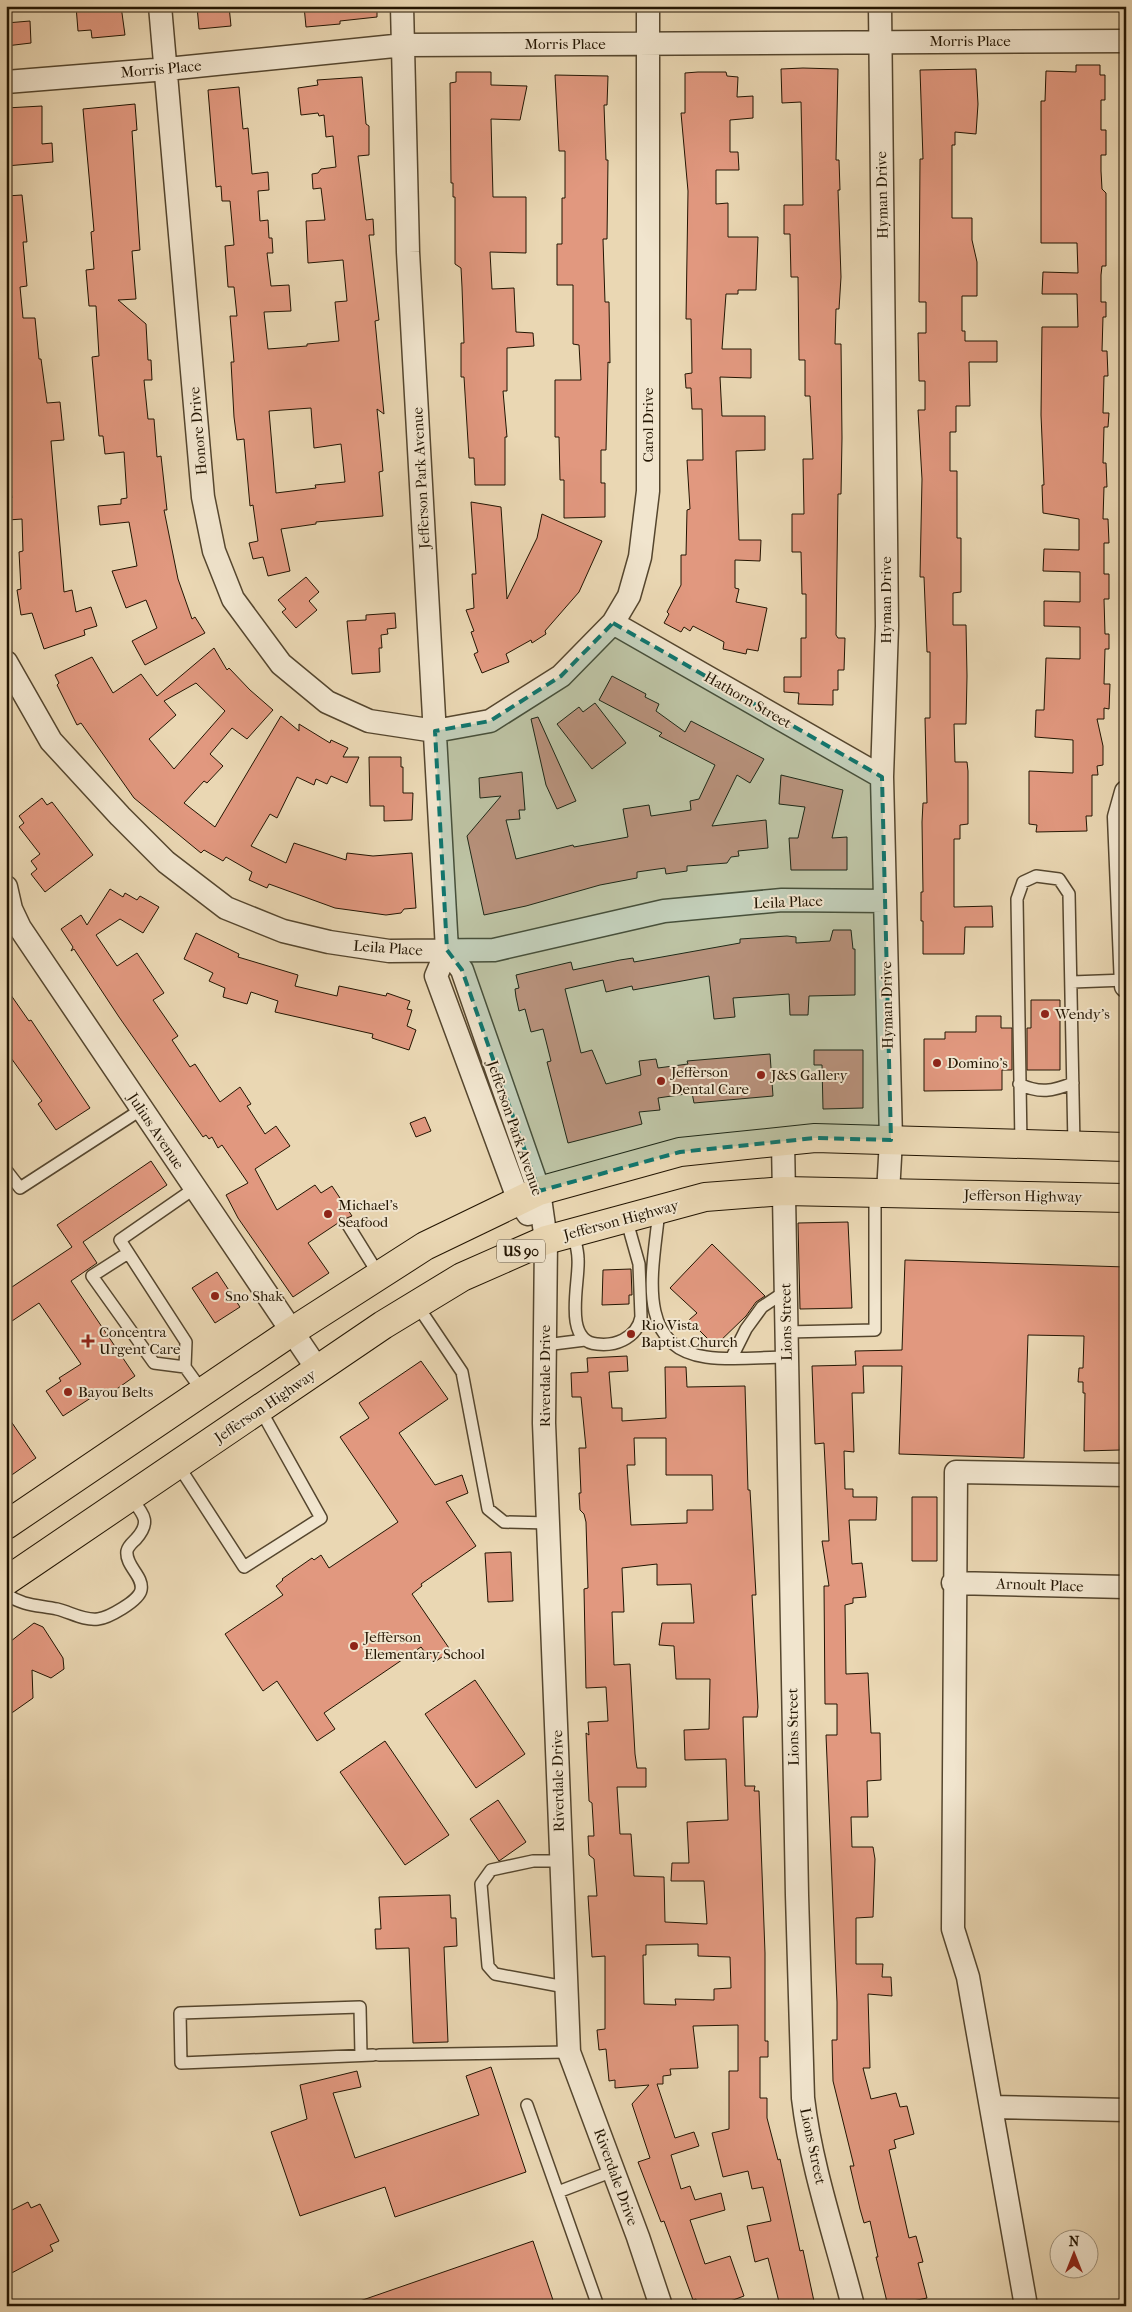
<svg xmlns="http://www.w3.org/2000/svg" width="1132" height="2312" viewBox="0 0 1132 2312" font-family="'IM FELL French Canon',serif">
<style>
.building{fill:#e1987f;stroke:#231502;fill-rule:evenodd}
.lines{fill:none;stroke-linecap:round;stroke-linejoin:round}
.lane-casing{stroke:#55462e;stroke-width:14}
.street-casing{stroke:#55462e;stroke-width:25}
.primary-casing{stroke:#231502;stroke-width:30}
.lane{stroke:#f1e5ce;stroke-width:11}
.street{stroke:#f1e5ce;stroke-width:22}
.primary{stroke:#ead7b3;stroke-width:28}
.marked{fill:#0f766e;fill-opacity:0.2;stroke:#0f766e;stroke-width:4;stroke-dasharray:10 6;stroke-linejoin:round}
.poi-dot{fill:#8f2418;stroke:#f1e5ce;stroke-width:2}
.labels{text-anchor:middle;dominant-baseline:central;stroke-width:4;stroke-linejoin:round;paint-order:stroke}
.shield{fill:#f1e5ce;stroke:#61533f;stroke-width:1}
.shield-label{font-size:14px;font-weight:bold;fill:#231502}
.street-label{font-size:15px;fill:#231502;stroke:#f1e5ce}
.poi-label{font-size:15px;fill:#231502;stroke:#f1e5ce;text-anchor:start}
</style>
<rect width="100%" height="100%" fill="#ead7b3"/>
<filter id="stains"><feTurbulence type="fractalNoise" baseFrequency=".004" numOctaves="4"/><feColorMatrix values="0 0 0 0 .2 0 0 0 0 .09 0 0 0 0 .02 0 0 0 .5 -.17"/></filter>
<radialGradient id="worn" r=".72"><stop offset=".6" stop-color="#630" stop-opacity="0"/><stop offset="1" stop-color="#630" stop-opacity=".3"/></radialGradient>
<path class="building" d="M76 6H121L125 35 92 38 91 30 78 31Z
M197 6H229L231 26 199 29Z
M304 6H377V17L340 21V24L306 27Z
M30 21 31 43 6 46V23Z
M1076 65H1100V75H1105V100H1101V130H1106V155H1101V171L1102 189 1106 193V266H1102L1101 275V302H1106V317H1103L1102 351H1107L1108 376H1104L1103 413H1109L1108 427H1104L1103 463H1106L1107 487H1104L1103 519H1108L1109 543H1104V574H1109V599H1104L1105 634H1109V649H1105L1104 684H1110L1109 709 1104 708V719H1097L1103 746V765L1097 766 1098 775H1092V816H1086L1087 831 1036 832 1037 825 1029 824V771L1073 773V740L1035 737 1036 710H1044L1046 658 1080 659V627L1044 626V601L1080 602V572L1043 571 1044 549 1079 550V519L1043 513 1042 485H1044L1041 415 1042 327H1078L1077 294H1042L1043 272 1078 273 1077 243H1041V101H1045L1046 71 1076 72Z
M803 68 838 69 836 160H839L840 190H838L841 277 839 309H836L835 344H841L842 438 841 494H838L836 635 838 638H845L844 670H838V690H833V705L798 704 799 693 784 692V677H801V638H806V594H802L801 552H792V514H804L803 459H813L810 396H805V360H799L798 277H791L790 234H784V205H803L802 149 801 102 782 103 781 69Z
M976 69 978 104 976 134 955 132V145H952V218H972V240L977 262V296H962V331H965V341H997V362H969L970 406H956V432H950V471H957V538H961V592L953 593V625H966L967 676 966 724H954L955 762H967L968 771V824L960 825V839H954V907L992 906 993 927H965L964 954H923V921H921V892H923L922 822 923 803H927L925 718H930V652H927L924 577H920L922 479 918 410H925V381H919L918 333H926V302H919L920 159H923L920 70Z
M456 72H491V85L527 86 520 120 491 119 493 197H526V253L490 252 492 289 514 288 516 332 533 333 534 346 507 348V391H503L507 437H505V485H475L474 458H469L464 377H461V343H464L462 287 461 268 455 264V197H453V183H451L450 83 456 82Z
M698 72H726L727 76 738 77 737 97 753 96V118L730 120V152H738L739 170H716V204L728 203V237H758L756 290H738V294H726L722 349H751V378L720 377 722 416H765V450L736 451 739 540H761L760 561 735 560V588L739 589 736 602 767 608 758 651 747 649 746 654 723 649 724 642 693 626 690 631 684 627 681 632 664 623 669 614 667 612 681 585V555H686L687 510 690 509 687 460H703L702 409H692L691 388H686L685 374 692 373 691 319H686L688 191 681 113H685V73Z
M555 75 608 76 607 105H604L606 160H608L607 239H603L605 302H609L610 363 608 362 606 450H601V483H605V517L564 518V480H560L559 437H555V380H581L579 345 573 344V285H557V244H562V198H565V151H559Z
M362 77 366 124 369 126V155L358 156 366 220 373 219 374 235H369L379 320 375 321 384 414 377 409 383 471 379 472 383 516 316 522V524L281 529 290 571 268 576 263 557 253 559 249 543 258 541 253 505 250 506 244 439 237 440 234 417 231 362H234L230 316H237L234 287H228L225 246 234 245 230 201H222L221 186 216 187 208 90 239 87 243 129 248 128 252 174 268 172 269 190 258 191 260 221 268 220 269 238H272L273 253H267L271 286 289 285 291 311 264 312 268 349 307 346V344L339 341 335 302 347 301 343 260 308 263 306 221 325 220 321 188 313 189 312 174 318 173 321 169 336 167 333 136 326 137 324 115 319 116 318 113 301 115 298 88 318 85 317 80ZM311 408 314 448 341 444 345 482 315 485 316 488 276 493 269 411Z
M135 104 137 130 132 131 140 250 132 251 136 299 118 300 146 324 148 360H151L152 380H144L148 419H154L157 457 161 456 167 510H164L178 579 192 619 195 617 205 633 145 665 132 641 157 628 146 600 126 608 112 571 137 566 129 522 100 525 98 506 121 504V499L127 498 124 452 105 454 103 436H99L92 357 99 356 96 306H89L86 270 94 269 91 232 94 231 83 109Z
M42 106V144L52 143 53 162 6 166V108Z
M22 195 27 242H23L27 286 20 287 23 318H35L39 359H41L47 403 60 402 64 440 51 441 64 592 72 590 76 612 91 607 97 626 84 630 85 635 44 649 32 613 21 615 17 590 21 589 19 552 23 551 22 519 8 520 7 498H12L6 457V196Z
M471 502 501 507 507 599 537 538 542 514 602 541 579 592 545 631 546 634 532 643 531 640 506 654 509 662 482 673 474 654 478 652 471 632 474 631 466 610 474 608 472 574H476Z
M306 577 319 592 309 601 317 610 296 628 282 612 286 609 278 600Z
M395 613 396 628 387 629 388 634 381 635 382 648H379L380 672 352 674 347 621 366 620V615Z
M214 648 227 670 229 668 250 690 273 710 247 739 232 728 210 754 223 766 207 783 204 781 184 803 215 827 281 716 299 731V724L330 743 331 740 348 748 343 757H359L347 783 331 776 327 784 316 779 314 785 297 777 277 818 270 814 251 846 286 863 294 843 346 860 347 853 373 856 412 853 416 908 404 909 401 913 386 915 335 908 269 884 267 888 249 880 252 872 226 857 223 861 204 850 201 853 134 798 81 723 77 725 57 685 59 683 55 675 92 657 113 693 141 674 157 696ZM196 683 225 711 174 769 149 739 176 715 164 701Z
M612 676 646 694 645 697 659 704 656 711 685 732 691 721 764 759 750 783 737 775 712 826 766 820 768 848 738 851 739 856 731 857 727 863 687 866V871L666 874 665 868 637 872V878L600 885 526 906 484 915 467 836 501 796 480 798 479 778 522 772 525 810H519L520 819 506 820 516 859 573 845 574 847 628 837 623 809 649 805 651 816 691 810 690 801 699 799 715 765 659 736 662 733 599 700Z
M595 703 626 743 592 769 557 724 579 707 583 712Z
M538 717 576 801 557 809 546 785 531 719Z
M369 757H401V767H403V793H413L412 820 384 821V806H370Z
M781 775 843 790 832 838 847 837V870H791L789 838H798L805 807 779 804Z
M42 798 47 805 52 802 93 855 45 892 31 874 37 869 31 861 40 854 19 827 24 823 19 816Z
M110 889 123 897 125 893 137 900 140 896 159 907 143 933 120 919 96 935 117 966 137 953 164 993 153 1000 178 1036 172 1040 190 1067 195 1064 220 1102 240 1087 251 1104 247 1106 265 1134 276 1126 290 1146 255 1169 277 1210 315 1185 321 1193 332 1186 352 1216 344 1219 308 1243 329 1273 293 1297 238 1218 226 1195 248 1183 222 1145 218 1148 212 1137 209 1139 206 1135 203 1137 119 1017 74 949 71 951 73 947 61 929 81 915 87 925Z
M833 930H851L853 949H855V995L809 996 808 1015H790L789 994 733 998 735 1017 714 1019 709 976 633 990 632 986 606 992 603 980 565 989 581 1053 592 1050 606 1084 641 1075 639 1061 656 1059 658 1068 688 1064 687 1061 770 1054 773 1096 694 1103 692 1093 658 1098 660 1110 639 1112 642 1124 568 1143 547 1062 551 1061 543 1029 531 1032 525 1009 519 1011 516 997 515 989 519 988 516 975 571 962 573 970 620 960 633 958 634 962 740 943V939L787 936 796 937V943L830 941Z
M196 933 239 954 238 957 298 975 295 986 337 996 339 986 386 996 387 993 410 1001 407 1009 412 1010 407 1026 416 1030 409 1050 372 1038 373 1034 275 1012 278 1001 251 992 247 1004 223 997 225 988 209 981 213 973 184 959Z
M6 988 29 1021 31 1020 90 1108 56 1130 38 1104 42 1101 6 1051Z
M1031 1000H1060V1070H1027V1028H1031Z
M976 1016H1001V1028H1012V1070H1002V1090L924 1091V1039H945V1032H976Z
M814 1050H863V1108L823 1109 822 1065H814Z
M425 1117 431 1131 416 1137 410 1123Z
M151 1161 167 1185 83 1242 97 1263 71 1281 135 1376 104 1398 100 1392 63 1416 46 1391 61 1381 59 1378 81 1364 39 1303 6 1325V1291L72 1247 57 1225Z
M848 1222 852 1308 800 1309 798 1223Z
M712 1244 765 1296 756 1302 746 1316 715 1346 689 1320 697 1313 670 1288Z
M905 1260 1126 1267V1437H1121L1120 1450 1084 1451 1085 1393H1083V1382H1078L1079 1368H1083L1084 1336 1028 1335 1024 1458 899 1454 902 1366H863L864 1393H852L854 1452 844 1451 845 1489H853V1497H877L876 1520H849L852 1564 862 1563 866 1597 853 1598V1603L845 1605 846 1674 868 1673 871 1733H880L881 1780 867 1781 868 1817H851L852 1847H873L875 1859 873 1917 856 1918V1964H883L882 1977H891L892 1996 868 1994 870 2068H863L871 2099 896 2093 900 2107 907 2106 914 2134 894 2140 896 2148 889 2150 909 2238 916 2236 923 2262 918 2263 927 2298 908 2302 909 2306H888L876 2257H878L870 2221 864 2223 860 2209 850 2166H854L833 2081 832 2040H837V2002L826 1735H837V1704H825L824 1586H829L822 1541H829L824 1443 815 1444 812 1366 856 1365 855 1351 902 1350Z
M631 1269 632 1295H629V1304L602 1305 603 1270Z
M217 1272 240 1307 215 1323 192 1288Z
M627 1356 628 1371 609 1372 612 1408H622V1421L666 1418 665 1367H686L687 1387 745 1386 748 1490H750L756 1595H752L758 1707 757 1717H743L745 1786H755L754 1791H759L765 1953V2041H768V2057H760V2098H767V2118L778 2160 780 2159 800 2251 803 2250 815 2306H780L768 2258 755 2262 747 2226 771 2221 763 2187 752 2189 748 2171 723 2177 712 2133 729 2129V2071H738V2025L693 2026 698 2068 670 2069 671 2075 663 2076V2084H657L675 2138 694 2132 699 2146 671 2155 681 2189 690 2186 695 2200 721 2193 725 2210 690 2220 705 2264 730 2256 744 2296 717 2306H698L696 2299 693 2300 664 2221 661 2222 638 2162 650 2158 632 2104 649 2085 615 2088V2080L609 2081 606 2049 599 2050 597 2030 605 2029V1956L592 1957 588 1896H597L594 1859 589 1855 588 1836H594L592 1803 589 1801 586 1733 589 1735 588 1722 608 1721 606 1687 586 1688 584 1589 588 1588 586 1522 584 1514 580 1510 579 1493H581L579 1448H586L581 1397H572L571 1373 588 1372 587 1358ZM634 1438H666V1475H712L713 1510H687V1523L631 1525 627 1465H635ZM657 1564V1585L691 1584 694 1623H662L659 1645 674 1646 676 1679H710L709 1729 684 1730 685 1760 726 1759 728 1820 687 1822 689 1863H672L671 1881H704L707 1924 665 1922 664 1877 634 1876 631 1834H620L617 1787H646V1768H637L635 1754 630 1664 614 1665 612 1612H624L622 1568ZM698 1944V1956L730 1957 731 1988 714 1989V2000L675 1999 676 2005 644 2004 643 1955H646V1945Z
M421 1361 448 1399 399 1433 435 1485 462 1475 468 1493 446 1502 476 1546 421 1584 422 1586 412 1594 451 1651 433 1663 421 1647 324 1713 335 1729 317 1741 277 1681 263 1691 225 1634 283 1595 276 1586 283 1580 282 1579 312 1558 314 1560 321 1555 329 1568 398 1522 340 1437 369 1418 359 1403Z
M6 1414 36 1458 6 1479Z
M912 1497H937V1561H912Z
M511 1552 513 1601 488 1602 485 1553Z
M34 1623 43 1627 63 1658 64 1669 51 1678 32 1670 33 1698 6 1717V1645Z
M475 1680 525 1754 476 1788 425 1714Z
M385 1741 449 1835 405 1865 340 1772Z
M498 1800 526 1842 499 1861 470 1819Z
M450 1895 451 1918H456L457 1946 444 1947 448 2042 413 2043 409 1948 376 1949 375 1929H381L379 1897Z
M491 2067 526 2172 395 2217 385 2187 300 2216 271 2132 307 2119 300 2085 357 2071 361 2087 333 2093 355 2158 479 2115 466 2076Z
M28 2202 31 2208 40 2204 59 2241 50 2245 53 2251 6 2276V2213Z
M533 2241 555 2306H354V2303Z"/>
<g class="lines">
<defs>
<path id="lane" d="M1072 982 1126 980
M1019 1084C1040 1094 1053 1091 1073 1083
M1021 1144 1017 899 1023 882 1036 876 1059 879 1069 894 1074 1145
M6 1170 20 1188 142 1109
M195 1188 120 1240 186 1342 185 1367 203 1392
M659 1209C655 1261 631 1347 706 1357 732 1361 761 1357 787 1357
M348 1225 379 1275
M573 1232C575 1241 578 1250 578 1259 580 1280 562 1342 597 1344 605 1345 615 1344 623 1340 633 1335 639 1328 641 1317L639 1264 626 1218
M128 1253 92 1276 154 1363 185 1367
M417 1305 462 1372 488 1509 504 1522 549 1523
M786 1332 875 1330V1193
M545 1345 585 1340
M732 1357 746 1329 762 1307 786 1291
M178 1465 244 1567 321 1518 260 1409
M6 1594C23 1606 38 1605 57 1609 70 1612 84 1621 98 1619 108 1618 139 1601 141 1590 144 1576 125 1566 127 1551 128 1546 132 1543 136 1539 152 1521 143 1514 130 1497
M560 1861H533L491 1870 481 1884 488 1966 495 1974 565 1987
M361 2055 360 2007 180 2013 181 2063 373 2055
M379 2055 569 2052
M527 2105 598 2306
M558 2192 613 2171"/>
<path id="street" d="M160 6 203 497 214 551 233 599 281 664 327 702 369 721 435 731 490 721 561 676 613 623 629 596 640 557 648 491V6
M402 6 408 252 447 950 436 976 519 1201 528 1214
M880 6 887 626 882 777 891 1140 888 1193
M6 82 167 69 404 45 1126 41
M613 623 882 777
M6 662 51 741 120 816 166 862 226 908 283 931 329 942 389 951 494 950 664 911 782 900 885 901
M1126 792 1119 817 1126 986
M6 887 11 909 20 928 318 1370
M447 950 462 970 539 1191 546 1240 544 1423 569 2052 638 2237 661 2306
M783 1142 797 1895 803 2098C811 2167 836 2239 853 2306
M953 1583 1126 1587
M991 2107 1126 2110
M1026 2306 968 1977 953 1929 956 1472 1126 1475"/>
<path id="primary" d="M6 1525 291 1332 425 1246 539 1191 680 1152 815 1138 1126 1147
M6 1581 383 1325 462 1277 546 1240 705 1197 784 1191 1126 1198"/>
</defs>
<use href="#lane" class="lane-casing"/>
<use href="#street" class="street-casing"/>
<use href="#primary" class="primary-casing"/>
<use href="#lane" class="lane"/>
<use href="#street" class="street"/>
<use href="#primary" class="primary"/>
</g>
<path class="marked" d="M613 623 882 777 891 1140 815 1138 680 1152 539 1191 462 970 447 950 435 731 490 721 561 676Z"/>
<g class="poi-dot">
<circle cx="1045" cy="1014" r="5"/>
<circle cx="937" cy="1063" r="5"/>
<circle cx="761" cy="1075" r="5"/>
<circle cx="661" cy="1081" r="5"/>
<circle cx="328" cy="1214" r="5"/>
<circle cx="215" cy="1296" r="5"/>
<circle cx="631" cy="1334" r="5"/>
<path d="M85.5 1333.5h5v5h5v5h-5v5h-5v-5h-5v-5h5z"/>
<circle cx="68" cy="1392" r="5"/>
<circle cx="354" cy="1646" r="5"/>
</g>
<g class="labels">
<rect class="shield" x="497" y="1239.5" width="48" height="23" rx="4"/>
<g class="shield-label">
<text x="521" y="1251">US 90</text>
</g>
<g class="street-label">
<text x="970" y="41">Morris Place</text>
<text x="565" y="44">Morris Place</text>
<text transform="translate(161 69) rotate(-5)">Morris Place</text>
<text transform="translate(882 195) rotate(-91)">Hyman Drive</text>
<text transform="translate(648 425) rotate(-90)">Carol Drive</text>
<text transform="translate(198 431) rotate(-95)">Honore Drive</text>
<text transform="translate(421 478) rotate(-93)">Jefferson Park Avenue</text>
<text transform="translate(886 600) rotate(-90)">Hyman Drive</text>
<text transform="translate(748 700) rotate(30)">Hathorn Street</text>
<text transform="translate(788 902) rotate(-2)">Leila Place</text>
<text transform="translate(388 948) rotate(4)">Leila Place</text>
<text transform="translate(887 1005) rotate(-91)">Hyman Drive</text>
<text transform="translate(515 1128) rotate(71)">Jefferson Park Avenue</text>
<text transform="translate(156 1131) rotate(56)">Julius Avenue</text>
<text transform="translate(1023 1196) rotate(1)">Jefferson Highway</text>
<text transform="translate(621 1220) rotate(-15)">Jefferson Highway</text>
<text transform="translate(786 1322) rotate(-91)">Lions Street</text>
<text transform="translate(545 1376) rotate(-90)">Riverdale Drive</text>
<text transform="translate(265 1406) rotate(-34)">Jefferson Highway</text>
<text transform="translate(1040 1585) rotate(2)">Arnoult Place</text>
<text transform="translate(793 1727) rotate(-91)">Lions Street</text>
<text transform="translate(558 1781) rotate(-91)">Riverdale Drive</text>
<text transform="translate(813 2146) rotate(78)">Lions Street</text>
<text transform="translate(616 2177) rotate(70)">Riverdale Drive</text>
</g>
<g class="poi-label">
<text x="1055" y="1014">Wendy's</text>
<text x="947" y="1063">Domino's</text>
<text x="671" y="1072">Jefferson<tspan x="671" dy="17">Dental Care</tspan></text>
<text x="771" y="1075">J&amp;S Gallery</text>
<text x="338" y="1205">Michael's<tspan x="338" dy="17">Seafood</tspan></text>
<text x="225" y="1296">Sno Shak</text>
<text x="641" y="1325">Rio Vista<tspan x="641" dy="17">Baptist Church</tspan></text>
<text x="99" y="1332">Concentra<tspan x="99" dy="17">Urgent Care</tspan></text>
<text x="78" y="1392">Bayou Belts</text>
<text x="364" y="1637">Jefferson<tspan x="364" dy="17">Elementary School</tspan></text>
</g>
</g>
<rect width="1132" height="2312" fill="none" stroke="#ead7b3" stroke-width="25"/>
<rect x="8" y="8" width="1117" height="2297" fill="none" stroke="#231502" stroke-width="2.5"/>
<rect x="12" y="12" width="1107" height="2287" fill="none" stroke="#231502"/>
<g transform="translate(1074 2254)"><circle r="24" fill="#f1e5ce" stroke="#9f927c"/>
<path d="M0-4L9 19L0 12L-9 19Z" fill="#8f2418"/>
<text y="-8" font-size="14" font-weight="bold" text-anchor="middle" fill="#231502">N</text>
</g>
<rect width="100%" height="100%" filter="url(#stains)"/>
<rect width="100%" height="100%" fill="url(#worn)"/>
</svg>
